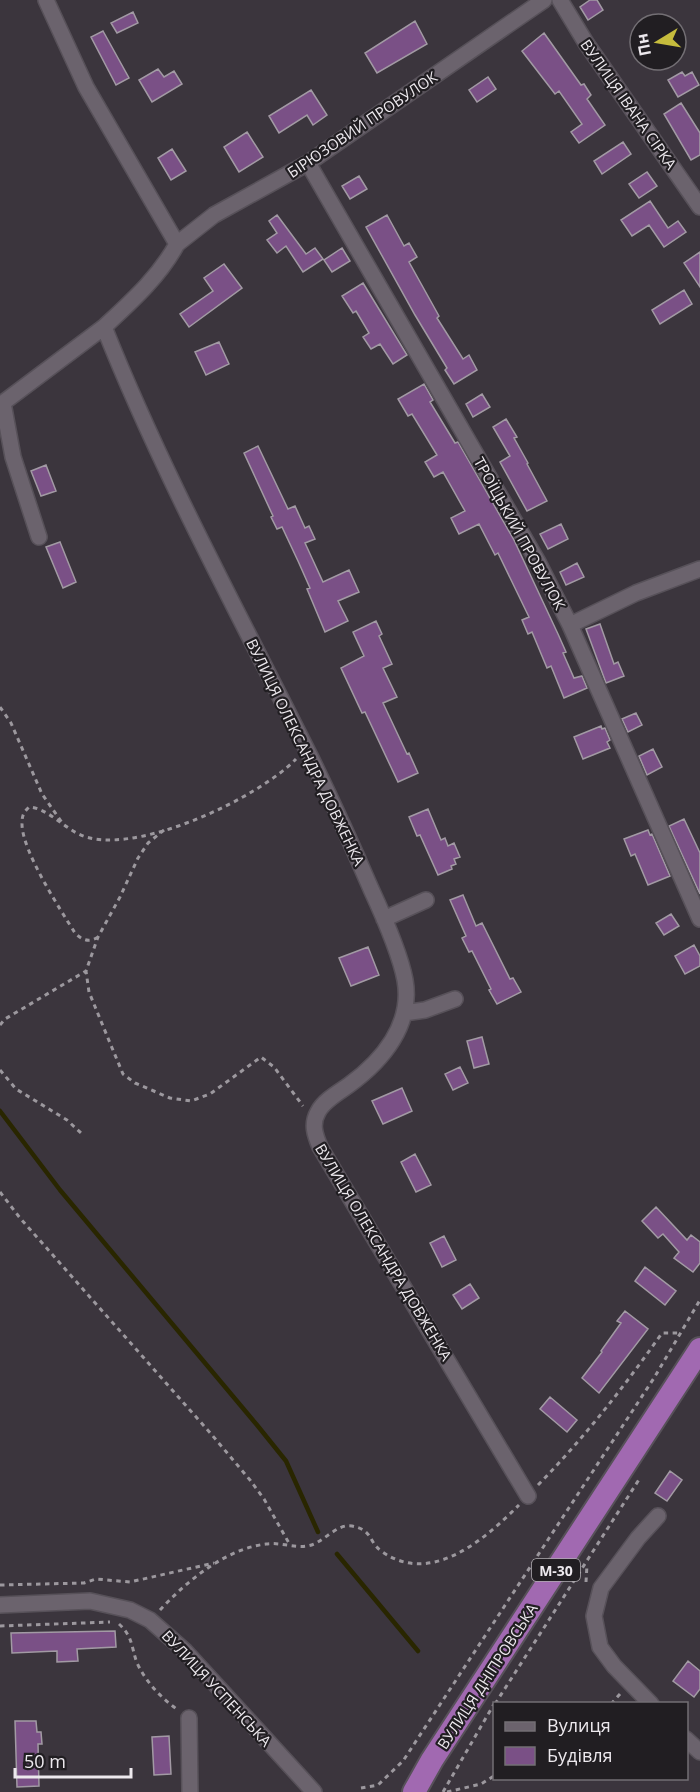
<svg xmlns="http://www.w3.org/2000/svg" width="700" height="1792" viewBox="0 0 700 1792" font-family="'Open Sans',sans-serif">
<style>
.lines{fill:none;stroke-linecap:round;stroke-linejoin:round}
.stream{stroke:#292600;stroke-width:4.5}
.building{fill:#7a5086;stroke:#a29aa4;stroke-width:1.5}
.minor-casing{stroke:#575159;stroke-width:18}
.highway-casing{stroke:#575159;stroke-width:26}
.path{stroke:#9c989e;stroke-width:3;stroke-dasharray:4.5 4.5;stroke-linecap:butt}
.minor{stroke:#6b636d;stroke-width:15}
.highway{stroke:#a169b1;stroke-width:22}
.labels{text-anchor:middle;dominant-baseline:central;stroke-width:4.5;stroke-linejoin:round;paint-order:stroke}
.shield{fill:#211e22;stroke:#b0acb1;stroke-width:1.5}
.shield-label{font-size:14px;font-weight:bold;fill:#ede9ee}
.street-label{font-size:15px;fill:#ede9ee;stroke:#211e22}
</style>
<rect width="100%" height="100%" fill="#3b353d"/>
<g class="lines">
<path class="stream" d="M0 1111 60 1190 257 1425 286 1461 318 1532
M337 1554 418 1651"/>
</g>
<path class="building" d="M590 0H597L603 10 588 20 580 7Z
M133 12 138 23 117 33 111 23Z
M415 21 427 44 377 73 365 53Z
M103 31 129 78 116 85 91 37Z
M544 33 581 85 584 84 591 95 587 99 605 125 579 143 571 132 582 124 559 91 555 94 522 51Z
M158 69 164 77 174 71 182 84 152 102 139 80Z
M682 72 685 76 692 72 699 85 678 97 668 80Z
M488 77 496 89 477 102 469 90Z
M311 90 327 115 313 125 307 115 279 133 269 116Z
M681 103 700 133V155L691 160 664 114Z
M247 132 263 157 239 172 224 147Z
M623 142 631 154 602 174 594 161Z
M172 149 186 171 171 180 158 158Z
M647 172 657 186 639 198 629 184Z
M359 176 367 189 350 199 342 186Z
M650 201 668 228 678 221 686 232 664 247 649 225 632 236 621 220Z
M277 215 306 254 315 248 323 259 303 272 286 246 277 253 267 240 277 233 269 221Z
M387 215 404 246 409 243 417 257 409 262 439 316 437 318 463 359 469 355 477 370 454 384 445 370 447 368 415 315 366 227Z
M342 248 350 261 332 272 324 260Z
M700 252V287L684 263Z
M224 264 242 288 189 327 180 314 213 291 204 278Z
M363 283 407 355 393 364 380 344 371 349 363 337 369 333 356 311 353 313 342 296Z
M684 290 692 304 660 324 652 310Z
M219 342 229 364 206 375 195 352Z
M424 384 433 400 430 402 455 443 458 442 514 540 558 634 566 652 563 653 574 678 582 676 587 688 564 698 551 666 547 668 532 632 528 634 522 620 529 617 498 553 495 555 479 524 459 534 451 518 465 511 443 472 434 477 425 462 437 455 412 414 408 416 398 399Z
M482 394 490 407 473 417 466 404Z
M506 419 517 437 514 438 528 463 527 464 547 501 527 511 500 462 510 456 493 427Z
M258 446 288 509 295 506 305 528 309 526 315 539 305 543 323 582 349 570 359 592 338 601 348 621 325 632 307 589 310 588 298 561 282 527 277 529 271 517 273 516 244 453Z
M46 465 56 491 41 496 31 471Z
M561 524 568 539 548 549 540 534Z
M60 542 76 582 63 588 46 547Z
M577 563 584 577 566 585 560 572Z
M376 621 382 634 379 636 392 664 383 668 397 697 383 703 407 754 409 753 418 773 398 782 365 712 362 713 341 668 364 656 353 632Z
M600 624 614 664 618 662 624 676 606 683 586 629Z
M636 713 642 725 628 732 622 719Z
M601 726 602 729 605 728 610 740 607 742 610 748 583 759 574 737Z
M653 749 662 767 647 775 639 756Z
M428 809 441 840 445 838 448 846 454 843 460 857 454 859 456 864 451 866 452 869 438 875 420 835 417 836 409 817Z
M684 819 700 853V894L669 826Z
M648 830 650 835 652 834 670 876 648 885 635 854 631 856 624 839Z
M463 895 476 926 482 923 510 979 513 978 521 992 497 1004 489 990 491 989 472 951 469 952 462 938 466 936 450 900Z
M671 914 679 926 664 935 656 923Z
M694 945 700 956V966L685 974 675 956Z
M368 947 379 975 351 986 339 958Z
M482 1037 489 1064 474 1068 467 1041Z
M460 1067 468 1083 453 1090 445 1074Z
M402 1088 412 1111 383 1124 372 1101Z
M415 1154 431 1185 416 1192 401 1162Z
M656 1207 687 1240 691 1235 700 1242V1263L693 1272 674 1258 679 1252 663 1234 658 1238 642 1221Z
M444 1236 456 1260 442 1267 430 1243Z
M645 1267 676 1291 665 1305 635 1281Z
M470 1284 479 1298 462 1309 453 1295Z
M625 1311 648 1329 599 1393 582 1378 602 1352 601 1351 621 1323 617 1321Z
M550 1397 577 1420 567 1432 540 1409Z
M670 1471 682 1480 667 1501 655 1493Z
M115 1631 116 1647 77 1649 78 1661 57 1662V1651L12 1653 11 1633Z
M688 1661 700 1671V1689L694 1697 673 1681Z
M15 1721H36L37 1732H41L42 1744H38L39 1786 17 1787Z
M169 1736 171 1774 154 1775 152 1737Z"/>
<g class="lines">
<defs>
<path id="minor" d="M46 0 86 87 177 244C159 277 132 301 104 327 163 475 240 616 311 758 332 801 352 845 371 889 383 915 400 953 405 980 413 1025 382 1061 349 1085 339 1092 323 1101 318 1112 311 1124 315 1135 320 1147L528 1496
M560 0 586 43 700 207
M308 163 538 562 570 625 700 919
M177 244 214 215 308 163 544 0
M3 403 13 457 39 537
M0 405 104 327
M570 625 636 593 700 569
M384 919 426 900
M404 1013 425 1010 455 999
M0 1605 90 1601 130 1610 150 1620 185 1651 314 1792
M651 1704 614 1666 600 1647 594 1616 601 1588 638 1538 658 1516
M189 1718 190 1792
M686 1739 700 1752"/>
<path id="highway" d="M414 1792 432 1760 700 1349"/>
</defs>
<use href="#minor" class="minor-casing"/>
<use href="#highway" class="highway-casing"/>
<path class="path" d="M0 707 11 723 42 794 63 824
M164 830 148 843 138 858 120 897 98 937 86 971 89 992 110 1043 123 1074 135 1083 170 1098 191 1101 210 1094 261 1057 274 1067 303 1106
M98 937C89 943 82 940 75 933 60 909 22 851 22 824 22 816 23 813 29 807 50 808 68 834 90 838 145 851 258 798 296 759
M0 1025 5 1019 86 971
M0 1070 16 1089 67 1120 81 1133
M0 1192 20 1218 212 1435 250 1480 264 1499 290 1545
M538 1485C584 1438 624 1387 662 1333H680
M586 1582 587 1565
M0 1585 84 1583 96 1579 130 1582 214 1563
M160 1610C187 1581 225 1549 266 1544 280 1542 294 1548 307 1546 323 1544 336 1523 352 1526 373 1530 368 1541 381 1551 431 1587 485 1539 519 1505
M119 1624C133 1637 131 1646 137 1663 146 1682 161 1698 178 1710
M0 1626 110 1622
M495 1704 640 1478
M611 1704 620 1694
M361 1788 378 1785 403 1761 654 1378 700 1300
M443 1792 494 1704
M447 1792 481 1784 494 1776"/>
<use href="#minor" class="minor"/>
<use href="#highway" class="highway"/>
</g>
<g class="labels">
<rect class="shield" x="532" y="1559" width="48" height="22" rx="4.5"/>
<g class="shield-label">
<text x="556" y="1570">М-30</text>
</g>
<g class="street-label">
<text transform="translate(629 104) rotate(55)">ВУЛИЦЯ ІВАНА СІРКА</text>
<text transform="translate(362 124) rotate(-34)">БІРЮЗОВИЙ ПРОВУЛОК</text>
<text transform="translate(520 533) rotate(61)">ТРОЇЦЬКИЙ ПРОВУЛОК</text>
<text transform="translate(306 752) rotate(64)">ВУЛИЦЯ ОЛЕКСАНДРА ДОВЖЕНКА</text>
<text transform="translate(384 1252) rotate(59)">ВУЛИЦЯ ОЛЕКСАНДРА ДОВЖЕНКА</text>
<text transform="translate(487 1676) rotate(-57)">ВУЛИЦЯ ДНІПРОВСЬКА</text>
<text transform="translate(217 1688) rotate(47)">ВУЛИЦЯ УСПЕНСЬКА</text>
</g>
</g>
<rect x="493" y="1702" width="195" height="78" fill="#211e22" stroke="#736f74" stroke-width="1.5"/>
<rect x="505" y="1722" width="30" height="9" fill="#6b636d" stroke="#736f74" stroke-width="1.5"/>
<text x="547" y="1732" font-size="18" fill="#ede9ee">Вулиця</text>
<rect x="505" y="1747" width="30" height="18" fill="#7a5086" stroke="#736f74" stroke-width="1.5"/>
<text x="547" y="1762" font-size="18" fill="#ede9ee">Будівля</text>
<g transform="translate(658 42) rotate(259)"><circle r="28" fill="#211e22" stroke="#736f74" stroke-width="1.5"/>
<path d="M0-4.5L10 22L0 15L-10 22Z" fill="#c6bc3d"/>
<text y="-9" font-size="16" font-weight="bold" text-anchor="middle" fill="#ede9ee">Пн</text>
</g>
<path d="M15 1768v9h116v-9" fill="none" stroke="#ede9ee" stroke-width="3"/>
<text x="24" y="1768" font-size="18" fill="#ede9ee" stroke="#211e22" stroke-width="4.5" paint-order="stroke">50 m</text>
</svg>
